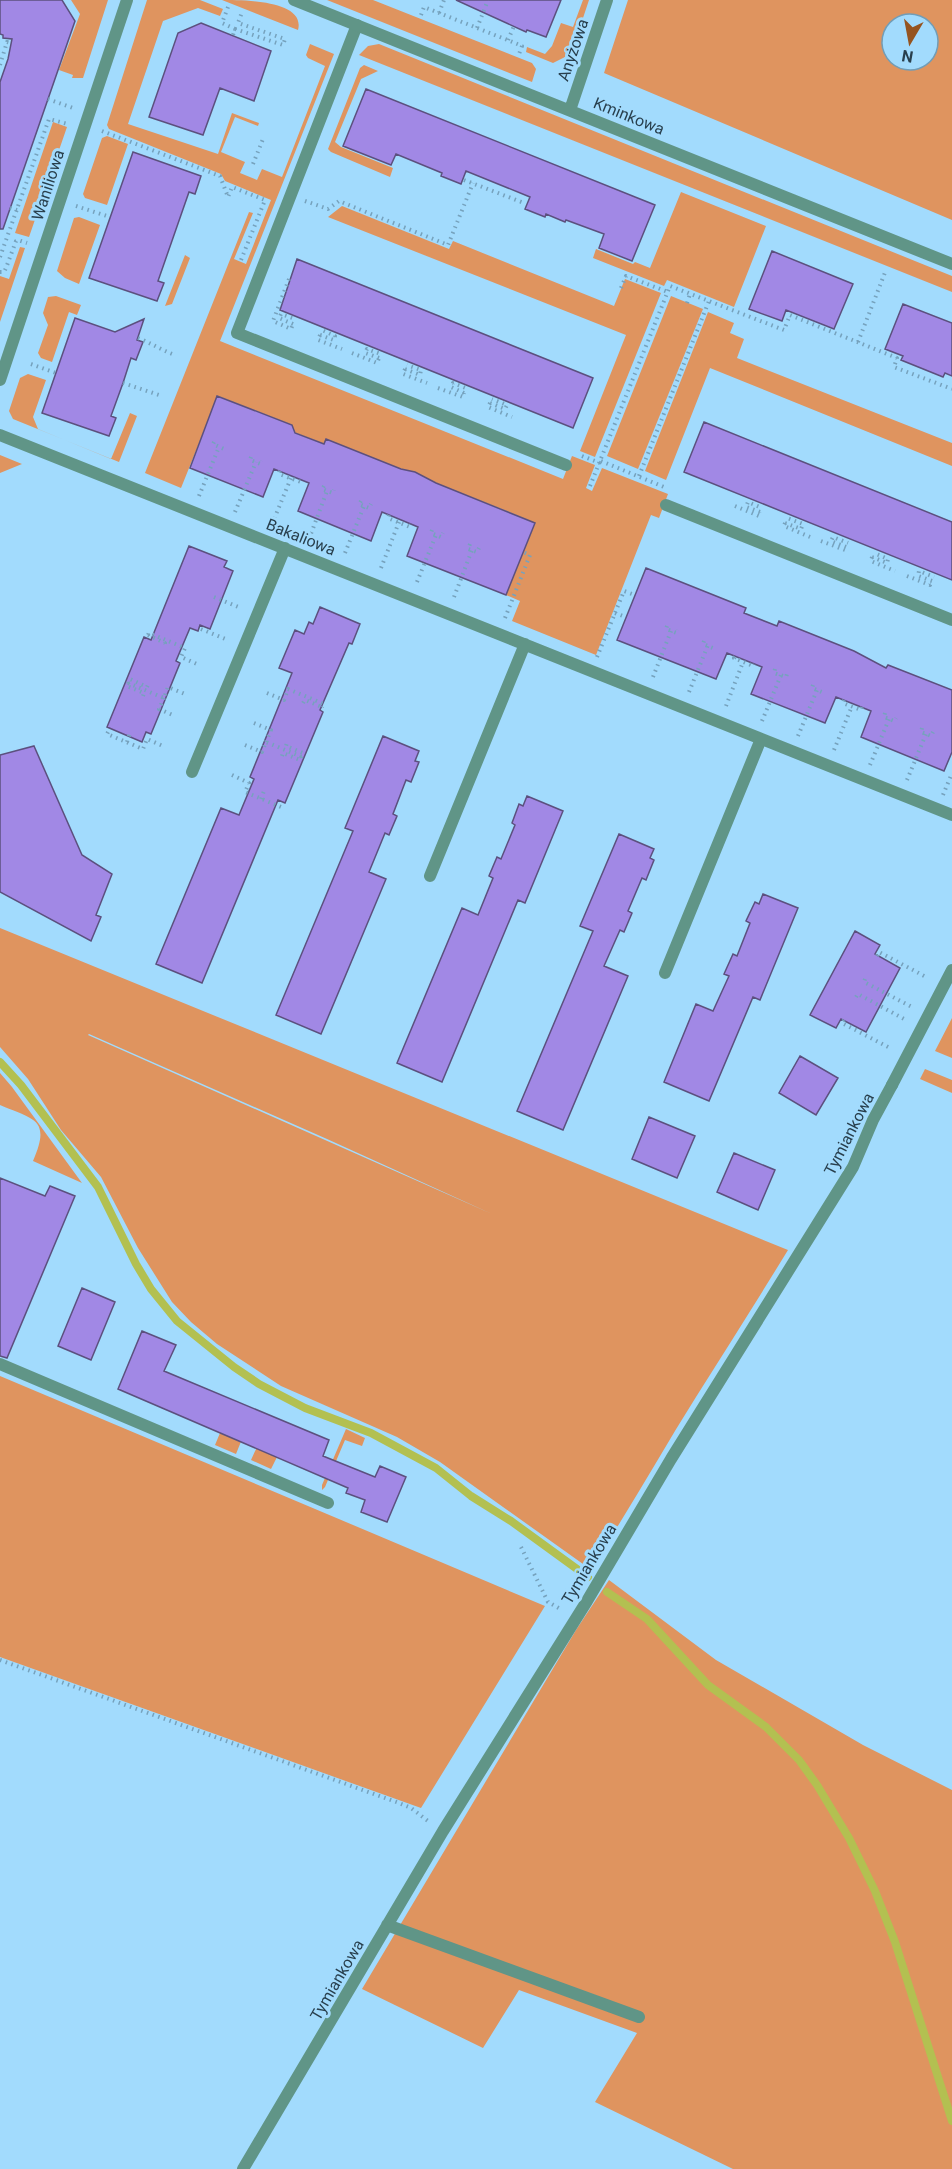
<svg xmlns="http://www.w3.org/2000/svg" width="952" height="2169" viewBox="0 0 952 2169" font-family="Roboto,sans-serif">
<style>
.green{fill:#df945f;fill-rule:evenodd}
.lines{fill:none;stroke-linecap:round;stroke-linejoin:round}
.stream{stroke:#b3c051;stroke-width:8}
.building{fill:#a188e5;stroke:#5c507e;stroke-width:1.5}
.path{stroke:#76a2bd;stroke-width:4;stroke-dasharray:1.5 4.5;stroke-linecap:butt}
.service{stroke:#609587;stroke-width:12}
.minor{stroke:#609587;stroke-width:12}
.labels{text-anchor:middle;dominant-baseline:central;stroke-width:6;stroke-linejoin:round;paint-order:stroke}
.street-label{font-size:16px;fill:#283f4d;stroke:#a2dbfd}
</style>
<rect width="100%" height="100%" fill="#a2dbfd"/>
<path class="green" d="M71 0H108L83 78H72L73 75 59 70 80 14Z
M147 0H200L223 9 220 16 198 8 163 21 128 124 218 154 232 113 259 123 258 126 235 117 221 152 245 162 240 173 257 180 262 169 282 177 325 66 308 58 306 55 310 44 334 54 220 341 563 479 572 456 595 465 586 488 592 491 602 468 668 494 659 518 651 515 596 655 512 621 520 601 506 595 535 523 509 512 327 440 324 444 291 431 292 425 218 396 181 488 145 473 249 212 253 213 234 259 246 264 271 200 225 181 221 174 109 129 107 125Z
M222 0C243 0 306 0 298 30Z
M327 0H373L532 63 536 69 532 82Z
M583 0H589L571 54 553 63 526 52 527 47 545 54 552 46 561 23 573 27Z
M628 0H952V220L604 73ZM892 24H928V60H892Z
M379 44 952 276V292L359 55 368 46Z
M364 65 378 71 361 79 335 142 341 147 393 168 390 177 331 152 328 149 360 68Z
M53 122 67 127 29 237 15 233Z
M107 136 128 144 107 205 85 198 83 194 102 138Z
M681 192 766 226 734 307 667 280 664 286 593 258 596 249 633 264 635 262 650 268Z
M342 206 449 249 453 241 614 306 625 279 661 293 595 457 580 451 626 335 328 217Z
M79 217 100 225 79 284 65 278 57 271 74 218Z
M20 247 25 248 0 322V276L9 279Z
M185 255 190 258 172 304 165 306Z
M56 296 81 305 77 315 69 312 52 362 41 358 38 353 48 325 43 313 48 297Z
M671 296 703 309 638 469 607 456Z
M708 312 734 323 730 333 744 339 737 358 952 443V466L710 368 666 480 645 471Z
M28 374 46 380 33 417 38 429 111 459 130 413 137 416 119 462 13 419 9 411 20 378Z
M0 455 22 464 0 473Z
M0 928 788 1250C758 1299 727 1348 696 1397 660 1454 628 1513 590 1569L440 1462 397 1437 281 1386 217 1344 191 1322 172 1302 138 1248 101 1177 61 1130 28 1079 0 1047ZM89 1034 327 1139 492 1214 88 1035Z
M952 1018V1058L935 1051Z
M925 1069 952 1080V1093L920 1079Z
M0 1073 12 1087 82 1183 33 1161C51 1119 35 1120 0 1105Z
M0 1376 545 1606 421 1808 0 1657Z
M244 1428 246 1429 236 1454 215 1445 220 1433 238 1441Z
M346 1429 365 1438 362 1446 345 1440 325 1487 322 1490V1485Z
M262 1436 277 1457 271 1469 251 1460Z
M609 1580 716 1660 863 1745 952 1790V2169H733L595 2102 637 2033 519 1990 483 2048 362 1989 576 1630Z"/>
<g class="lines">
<path class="stream" d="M0 1062 21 1085 98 1187 136 1264 151 1289 177 1321 234 1367 259 1384 305 1408 371 1433 436 1468 471 1496 511 1521 588 1577
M607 1592 647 1619 708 1685 766 1727 799 1760 817 1785 849 1838 875 1891 895 1942 952 2121"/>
</g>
<path class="building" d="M0 0H62L75 21 3 229H0V82L8 59 12 39 3 38V35L0 34Z
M456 0H561L546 37 527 30 526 32Z
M201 23 271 51 254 101 220 88 203 135 149 117 178 33Z
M366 89 655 205 632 261 599 248 604 234 566 220 565 222 546 214 545 217 525 209 530 197 466 171 461 184 441 176 442 173 396 154 391 165 343 146Z
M133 152 201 176 195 194 189 192 158 281 164 283 157 301 89 278Z
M772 251 853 284 834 329 786 310 782 321 749 309Z
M297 259 593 378 573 428 280 310Z
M903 304 952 323V376L945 373 943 377 901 360 903 356 885 349Z
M75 318 115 332 144 319 137 340 143 342 136 360 131 358 123 383 111 416 116 418 109 436 42 413Z
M217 396 292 425 295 433 324 444 326 439 401 469 415 472 436 483 535 523 506 595 407 556 418 527 382 512 371 541 298 511 309 483 274 469 263 497 190 468Z
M704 422 952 522V580L684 472Z
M189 546 227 561 224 567 233 571 210 629 200 625 198 631 190 628 176 661 180 663 156 722 151 734 146 732 142 742 107 727 144 637 151 640Z
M646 568 746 608 744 613 777 626 779 621 854 651 886 668 888 665 952 690V752L944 771 861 737 871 711 836 697 825 723 751 694 762 667 727 653 716 679 617 640Z
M320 607 360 624 352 644 349 643 320 710 323 712 285 803 278 800 202 983 156 964 221 808 239 815 254 779 250 777 292 673 279 668 295 630 304 634 309 622 313 624Z
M383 736 419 751 415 761 419 762 411 782 406 780 393 814 397 816 389 835 385 833 369 872 386 879 321 1034 276 1015 353 831 345 828Z
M34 746 82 855 112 874 96 915 101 917 91 941 0 892V755Z
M527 796 563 811 525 903 518 900 442 1082 397 1063 462 908 478 915 493 878 489 876 497 857 501 859 515 825 512 823 519 804 523 806Z
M619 834 654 849 650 858 654 860 646 880 642 878 628 911 632 913 624 932 620 930 604 966 628 976 563 1130 517 1111 593 931 580 926Z
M763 894 798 908 760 1000 753 997 709 1101 664 1082 696 1004 713 1011 729 976 724 974 733 954 737 956 750 923 746 921 755 902 759 904Z
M855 931 880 945 875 954 900 968 866 1032 841 1019 836 1028 810 1015Z
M800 1056 838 1078 816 1115 779 1093Z
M649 1117 695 1136 677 1178 632 1159Z
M734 1153 775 1170 758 1210 717 1192Z
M0 1178 45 1196 50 1186 75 1196 7 1358 0 1356Z
M82 1288 115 1302 91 1360 58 1346Z
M142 1331 176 1345 164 1371 329 1440 323 1456 375 1477 380 1466 406 1477 387 1522 361 1512 365 1500 346 1493 348 1488 118 1389Z"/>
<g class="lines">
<path class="path" d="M228 7 222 23 235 29 233 35
M439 13 444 0
M421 15 424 7 510 41 522 46 519 54
M477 28 488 0
M235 29 283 45 285 39 238 23 242 12
M508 40 514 26
M0 65 7 42 11 43
M48 99 73 108
M102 131 220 176 228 197 232 187 265 200 241 260
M253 164 263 139
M464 180 524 203
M305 201 328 209 339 201 448 245 473 183
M76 206 110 217
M10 208 17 210
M0 257 49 119 68 124
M0 272H4L6 268 16 241 18 240 27 243
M289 279 273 321 291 329 293 324
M621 288 626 276 668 292
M687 303 690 294
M293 324 279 318 281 314 295 319
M320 335 334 340 335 336 322 330
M320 335 318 340 342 349
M138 338C151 343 161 350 175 355
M858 342 886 270
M352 353 377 363 379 358
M379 358 365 353 367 349 381 354
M31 364 56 373
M405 369 420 375 421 370 407 365
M405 369 403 374 427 383
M123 383 159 395
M438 388 463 397 464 393
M464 393 451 387 453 383 466 388
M490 403 505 409 507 405 492 399
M490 403 488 407 512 417
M214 442 213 444 224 449 226 447
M582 456 600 463
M251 457 250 460 261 464 262 461
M601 461 664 487
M280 471 279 474 301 482V480
M639 476 709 301
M324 486 322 489 333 493 334 490
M590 486 670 286 784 330 790 315 897 358 894 367 952 389
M199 496 219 447
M361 501 359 504 369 508 371 504
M735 506 759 516 760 512
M235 512 256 462
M760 512 746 507 748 502 762 508
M389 515 388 518 410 527 411 524
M785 523 801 529 803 524 787 518
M785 523 784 526 810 537
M272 524 291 478
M432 530 431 533 441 537 443 533
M309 539 327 491
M821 541 845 550 846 547
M470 544 468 549 477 552 479 548
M846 547 831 541 833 537 848 543
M345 553 364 506
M872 557 887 563 888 559 874 553
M872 557 871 561 895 571
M381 568 399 522
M907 576 930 585 932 581
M932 581 918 576 919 571 934 577
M417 582 436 535
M214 597 241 608
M454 597 472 550
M615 613 626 617
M505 618 530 555 523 552
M667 626 666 629 677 633 678 630
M201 629 228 640
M148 635 149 633 185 648 181 657 197 664
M148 635 165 643 164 646
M704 641 703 644 713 648 714 645
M597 657 624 591 635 595
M735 657 734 658 753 666 754 664
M775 669 774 673 786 677 787 674
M653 677 671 631
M128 683 164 698 168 687 185 694
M813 685 812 688 822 692 824 689
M689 692 708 645
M267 693 284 700 288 689 324 704 322 707
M143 696 144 693 127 686 130 679 147 687 148 685
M164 698 159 709 175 716
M844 700 843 703 861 710 862 707
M303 703 305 700 322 707
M726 706 743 662
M885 713 884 717 894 721 896 718
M762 721 781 675
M254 723 271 730 266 742
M922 728 921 732 931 736 933 732
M108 732 107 734 143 749 147 739 163 746
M798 736 817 690
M127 742 130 733
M245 745 262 752 266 742 302 757
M834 750 852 706
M282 756 283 753 300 760 303 753 286 746 287 743
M870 765 889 719
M232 775 249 783 245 792 281 807 282 806
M907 780 926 734
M943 795 952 773
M261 799 264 791
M877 956 879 952 928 978
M865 979 864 982 914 1008
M856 997 858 994 906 1020
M844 1020 842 1023 892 1049
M521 1547 548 1602 562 1610
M0 1660 399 1803 411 1808 428 1821"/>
<path class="service" d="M357 25 237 333 566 465
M0 435 952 815
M666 505 952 620
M192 772 285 548
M430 876 525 644
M665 973 761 739
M0 1364 328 1503
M387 1925 639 2017
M243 2169 443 1831 587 1601 671 1459 853 1167 873 1120 892 1085"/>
<path class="minor" d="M294 0 952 264
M570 110 607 0
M0 380 127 0
M892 1085 952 970"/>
</g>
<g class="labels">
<g class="street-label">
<text transform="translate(573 50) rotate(-71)">Anyżowa</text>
<text transform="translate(629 116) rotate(22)">Kminkowa</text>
<text transform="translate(48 185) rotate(-72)">Waniliowa</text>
<text transform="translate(301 537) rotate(22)">Bakaliowa</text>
<text transform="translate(849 1134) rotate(-63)">Tymiankowa</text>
<text transform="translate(589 1564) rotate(-59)">Tymiankowa</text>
<text transform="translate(337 1980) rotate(-60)">Tymiankowa</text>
</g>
</g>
<g transform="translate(910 42) rotate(190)"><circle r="28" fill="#a2dbfd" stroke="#719db7" stroke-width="1.5"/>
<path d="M0-4.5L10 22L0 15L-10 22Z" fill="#955420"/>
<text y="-9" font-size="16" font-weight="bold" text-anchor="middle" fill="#283f4d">N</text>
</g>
</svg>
